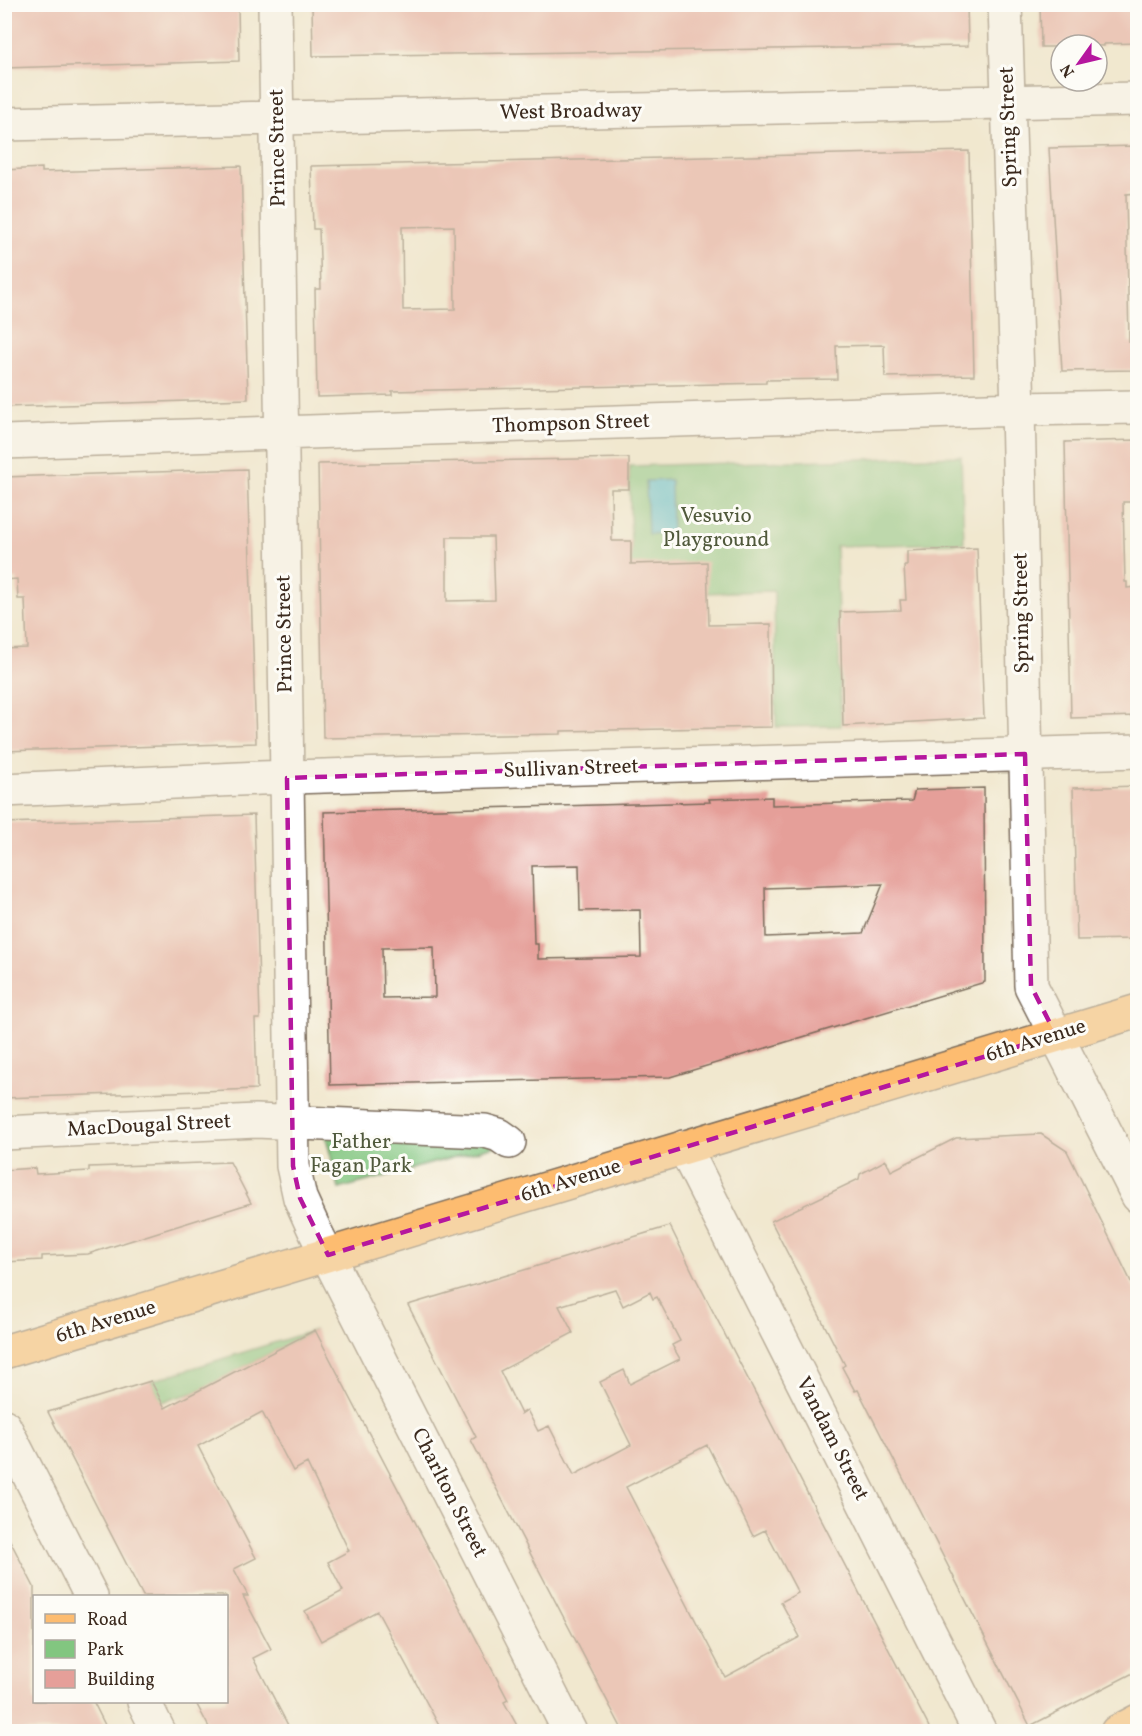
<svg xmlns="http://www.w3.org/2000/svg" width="1142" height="1736" viewBox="0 0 1142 1736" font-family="Vollkorn,serif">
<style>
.green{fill:#82c680;stroke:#5e784f;stroke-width:1.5}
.water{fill:#57bfd5;stroke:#49747a;stroke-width:1.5}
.building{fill:#e59f99;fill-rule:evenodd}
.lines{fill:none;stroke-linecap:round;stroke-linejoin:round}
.minor-casing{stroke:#7b6c5c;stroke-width:36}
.major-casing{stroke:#7b6c5c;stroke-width:36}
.minor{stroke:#fff;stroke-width:33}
.major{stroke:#fdbc70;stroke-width:33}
.marked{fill:none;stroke:#b5179e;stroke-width:4.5;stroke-dasharray:12 8;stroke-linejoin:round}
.labels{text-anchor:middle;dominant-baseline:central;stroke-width:6;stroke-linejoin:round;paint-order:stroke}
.street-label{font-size:21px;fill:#3b2a1e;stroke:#fdfcf7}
.park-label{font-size:21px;fill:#50593b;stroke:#fdfcf7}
</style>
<rect width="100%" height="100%" fill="#fdfcf7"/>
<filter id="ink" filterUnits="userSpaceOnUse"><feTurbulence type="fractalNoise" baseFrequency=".0167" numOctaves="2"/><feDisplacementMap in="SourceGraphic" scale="12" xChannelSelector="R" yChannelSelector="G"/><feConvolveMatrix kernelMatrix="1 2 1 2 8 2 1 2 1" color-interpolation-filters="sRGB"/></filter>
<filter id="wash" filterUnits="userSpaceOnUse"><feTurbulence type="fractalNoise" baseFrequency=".008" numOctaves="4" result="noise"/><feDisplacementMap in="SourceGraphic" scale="24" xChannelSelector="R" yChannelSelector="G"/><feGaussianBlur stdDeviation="1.35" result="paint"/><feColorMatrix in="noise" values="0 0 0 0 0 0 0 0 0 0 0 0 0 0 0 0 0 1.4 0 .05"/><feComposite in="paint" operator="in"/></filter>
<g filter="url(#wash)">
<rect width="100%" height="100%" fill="#f1e8cf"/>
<path class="green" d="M961 456 964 543 836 546 841 726 776 727 774 591 632 595 629 466Z
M323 1125 509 1142 339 1189Z
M315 1330 196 1392 161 1402 151 1381Z"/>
<path class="water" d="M671 480 672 533 648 534 646 481Z"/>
<g id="blocks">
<path class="building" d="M4 4H238L239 61 4 68Z
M312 4H967L968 46 313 56Z
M1040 4H1137V43L1104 44V46L1061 45V47H1041Z
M1137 146V193L1126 194 1129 342H1137V370L1062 371 1049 148Z
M969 151 974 375 885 377 884 345 836 346 837 379 766 380V383L392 391V395L317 397 315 289H321L319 229H313L311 166ZM454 226 455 309 403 310 402 227Z
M241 166 248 399 4 407V170L42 168V172Z
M1137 440V502H1123L1125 582H1127V588L1137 587V716L1071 718 1065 442Z
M629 458V489H611L612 541H631V564L707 562 709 625 771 624 772 727 561 731V734L323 738 318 464ZM447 537H493L495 600 447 601Z
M247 469 256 743 4 751V649L27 648 25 599H18L17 579 4 580V477Z
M977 548 984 718 843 726 840 612 901 610 900 600H906L904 566H907V551Z
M1137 786V933H1134V939L1077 940 1073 788Z
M984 788 985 982 670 1077 330 1085 324 812 710 802 709 799 772 797V805L912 801 915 790ZM579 865 580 911 640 910 641 957 538 959V944H534L532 866ZM883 884 863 933 766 937 765 888ZM434 947 435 997 383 998 382 948Z
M254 815 260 1019H255L257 1089 4 1098V823Z
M1041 1134 1067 1151 1137 1294V1671L1030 1726 858 1390 855 1391 842 1367 845 1365 771 1221 859 1179 860 1174 886 1160 891 1171 956 1138Z
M230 1162 251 1203 88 1254 42 1256V1260L4 1262V1170L35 1168 36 1174 89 1171V1167Z
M670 1226 694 1275 931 1731H623L471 1440 476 1437 408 1305ZM615 1289 623 1306 650 1292 653 1299 657 1297 680 1341 672 1345 680 1359 630 1384 624 1370 600 1382 631 1445 574 1475 549 1426 538 1431 527 1410 521 1414 500 1371 573 1333 559 1306ZM707 1445 753 1536 765 1530 798 1593 781 1602 800 1637 725 1677 626 1487Z
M315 1330 508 1700 504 1702 520 1731H442L377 1611 321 1641 305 1611 343 1591 328 1562 349 1551 307 1463 293 1471 262 1412 198 1446 256 1558 234 1569 248 1596H243L271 1649 253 1658 291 1731H211L195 1701H226V1596H143L48 1412 151 1381 165 1408Z
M4 1529 34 1587V1701H93L108 1731H4Z"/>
</g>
</g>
<g filter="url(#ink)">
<use href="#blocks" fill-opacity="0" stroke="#7b6c5c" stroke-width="1.5"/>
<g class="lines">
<defs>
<path id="minor" d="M275 4 293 1166 300 1198 315 1231 570 1732
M1005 4 1018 409 1031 986 1138 1196
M4 124 1138 99
M4 442 1018 409 1138 407
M4 790 260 778 1138 751
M4 1133 256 1121 485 1131 499 1135 509 1142
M684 1147 980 1732
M4 1426 91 1596
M144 1702 159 1732"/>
<path id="major" d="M4 1352 1138 1011
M1117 1732 1138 1721"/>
</defs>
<use href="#minor" class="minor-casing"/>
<use href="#major" class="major-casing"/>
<use href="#minor" class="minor"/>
<use href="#major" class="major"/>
</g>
</g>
<path d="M0 0H1142V1736H0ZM1025 754 1031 986 1056 1035 328 1255 300 1198 293 1166 287 778Z" fill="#f1e8cf" fill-opacity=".55" fill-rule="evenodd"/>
<path class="marked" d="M1025 754 1031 986 1056 1035 328 1255 300 1198 293 1166 287 778Z"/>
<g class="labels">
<g class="street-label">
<text transform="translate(571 112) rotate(-1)">West Broadway</text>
<text transform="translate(1009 127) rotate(-92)">Spring Street</text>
<text transform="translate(278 148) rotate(-91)">Prince Street</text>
<text transform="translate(571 424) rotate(-2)">Thompson Street</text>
<text transform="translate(1022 613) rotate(-91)">Spring Street</text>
<text transform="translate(285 634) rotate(-91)">Prince Street</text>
<text transform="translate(571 769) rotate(-2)">Sullivan Street</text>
<text transform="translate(1036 1041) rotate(-17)">6th Avenue</text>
<text transform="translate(149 1126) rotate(-3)">MacDougal Street</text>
<text transform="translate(571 1181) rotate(-17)">6th Avenue</text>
<text transform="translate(106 1322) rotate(-17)">6th Avenue</text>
<text transform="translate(832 1439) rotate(63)">Vandam Street</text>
<text transform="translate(449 1493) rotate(63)">Charlton Street</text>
</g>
<g class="park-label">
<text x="716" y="516">Vesuvio<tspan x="716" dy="24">Playground</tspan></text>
<text x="361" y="1142">Father<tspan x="361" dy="24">Fagan Park</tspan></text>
</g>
</g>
<rect width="1142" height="1736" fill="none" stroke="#fdfcf7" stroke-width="24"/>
<rect x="33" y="1595" width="195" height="108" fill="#fdfcf7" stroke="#afa8a0" stroke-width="1.5"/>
<rect x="45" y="1614" width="30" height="9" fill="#fdbc70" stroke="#afa8a0" stroke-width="1.5"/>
<text x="87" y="1625" font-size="18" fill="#3b2a1e">Road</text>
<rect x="45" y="1640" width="30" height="18" fill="#82c680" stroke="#afa8a0" stroke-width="1.5"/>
<text x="87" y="1655" font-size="18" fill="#3b2a1e">Park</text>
<rect x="45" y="1670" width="30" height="18" fill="#e59f99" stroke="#afa8a0" stroke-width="1.5"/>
<text x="87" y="1685" font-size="18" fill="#3b2a1e">Building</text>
<g transform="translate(1079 63) rotate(236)"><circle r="28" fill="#fdfcf7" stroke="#afa8a0" stroke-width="1.5"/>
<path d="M0-4.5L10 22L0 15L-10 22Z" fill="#b5179e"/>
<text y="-9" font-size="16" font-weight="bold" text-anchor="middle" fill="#3b2a1e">N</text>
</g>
</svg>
